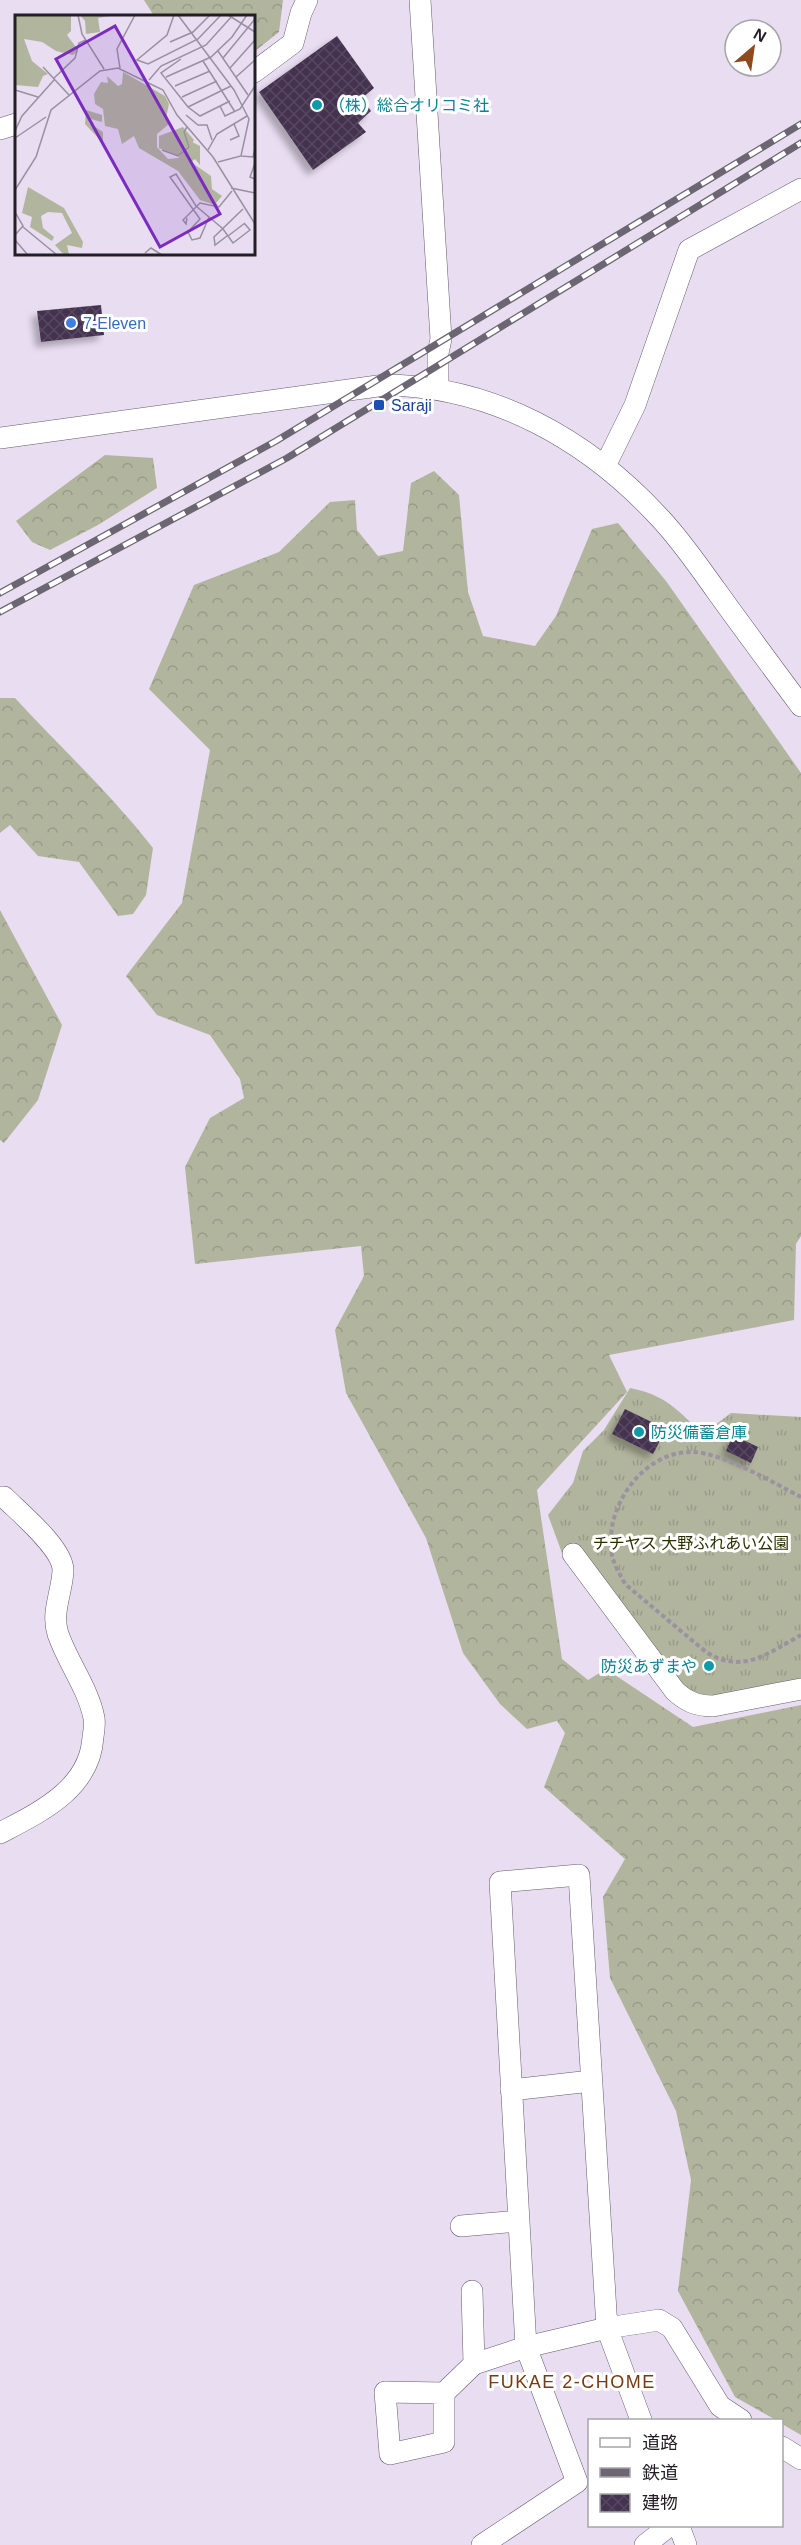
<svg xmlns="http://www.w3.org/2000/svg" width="801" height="2545" viewBox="0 0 801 2545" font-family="Helvetica,'Noto Sans JP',sans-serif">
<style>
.grass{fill:url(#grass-tufts)}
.forest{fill:url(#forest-crowns)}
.building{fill:url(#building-cross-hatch);filter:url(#shadow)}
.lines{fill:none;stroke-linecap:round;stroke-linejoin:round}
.minor-casing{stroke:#655b6c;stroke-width:22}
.path{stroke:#9a92a1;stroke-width:4;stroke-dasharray:4.5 3;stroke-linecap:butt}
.minor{stroke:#fff;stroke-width:21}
.rail-casing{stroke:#6c6672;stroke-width:7}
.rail{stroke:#fff;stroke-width:4.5;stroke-dasharray:14;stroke-linecap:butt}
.culture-dot{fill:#0f9aa8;stroke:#fff;stroke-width:2}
.shop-dot{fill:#3f7fe0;stroke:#fff;stroke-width:2}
.transit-dot{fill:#1a4fb4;stroke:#fff;stroke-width:2}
.labels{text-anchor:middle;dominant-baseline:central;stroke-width:6;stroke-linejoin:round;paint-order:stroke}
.culture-label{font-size:16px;fill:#0d838f;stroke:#fff;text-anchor:start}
.shop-label{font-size:16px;fill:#366cbe;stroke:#fff;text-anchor:start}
.transit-label{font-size:16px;fill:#164399;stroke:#fff;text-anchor:start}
.park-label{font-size:16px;fill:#2d2f00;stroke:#fff}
.neighbourhood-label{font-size:18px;letter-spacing:1.5px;fill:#773a11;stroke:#fff}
.inset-road{fill:none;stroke:#99919f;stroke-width:1.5}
.view{fill:#7b2cbf;fill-opacity:0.15;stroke:#7b2cbf;stroke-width:3}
.inset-edge{fill:none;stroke:#221e25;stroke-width:3}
</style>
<defs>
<pattern id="grass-tufts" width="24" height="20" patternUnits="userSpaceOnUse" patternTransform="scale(1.5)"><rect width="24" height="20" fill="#b2b59d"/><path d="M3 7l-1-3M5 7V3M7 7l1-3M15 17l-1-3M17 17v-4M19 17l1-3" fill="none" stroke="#999b87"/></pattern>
<pattern id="forest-crowns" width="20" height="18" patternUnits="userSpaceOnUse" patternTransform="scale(1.5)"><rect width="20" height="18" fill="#b2b59d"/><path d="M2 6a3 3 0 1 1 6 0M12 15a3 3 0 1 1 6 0" fill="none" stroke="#999b87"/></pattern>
<pattern id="building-cross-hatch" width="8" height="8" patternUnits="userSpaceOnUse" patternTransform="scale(1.5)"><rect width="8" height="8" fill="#443350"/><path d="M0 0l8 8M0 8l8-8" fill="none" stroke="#564860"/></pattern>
<filter id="shadow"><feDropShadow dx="-5.5" dy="5.5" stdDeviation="3" flood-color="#0004"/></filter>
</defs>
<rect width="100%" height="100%" fill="#e8ddf1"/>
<path class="grass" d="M630 1388C666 1395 677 1410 703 1434L731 1413 801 1417V1698L697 1714 566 1560 562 1553 548 1515 573 1483 583 1451 604 1430Z"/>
<path class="forest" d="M144 0H283L279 32 254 52V16H154Z
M105 455 153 458 157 488 98 525 50 550 32 542 16 521Z
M434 471 459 495 468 592 483 636 535 646 556 616 592 529 618 523 666 581 801 773V1236L796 1244 794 1320 609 1355 627 1392 537 1490 562 1659 588 1680 606 1669 693 1727 801 1705V2435L782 2424V2420H776L735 2397 678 2291 691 2180 676 2111 610 1978 603 1897 625 1859 544 1787 565 1733 557 1721 527 1729 500 1704 463 1653 426 1538 346 1393 335 1330 364 1276 361 1246 195 1264 185 1167 210 1118 244 1098 240 1079 210 1035 157 1015 126 976 182 903 210 750 149 689 194 585 279 552 330 502 355 500 357 530 378 556 403 551 411 483Z
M0 698H15C61 748 111 794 153 848L146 895 133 914 118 916 79 862 38 856 10 825 0 833Z
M0 910 62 1025 38 1100 4 1143 0 1140Z"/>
<path class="building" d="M337 36 374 88 362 98 371 111 358 123 366 132 313 170 259 92Z
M101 305 104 335 41 342 37 311Z
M625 1409 666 1429 653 1454 612 1434Z
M733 1435 758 1447 751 1463 726 1451Z"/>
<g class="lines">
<defs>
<path id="minor" d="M420 0 441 339 438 353V388
M254 72 293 43 301 13 307 0
M0 129 16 124
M0 438 385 385C492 386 587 439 659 517 680 539 697 564 715 589 743 628 772 667 801 706
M605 466 635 405 689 250 801 189
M0 1497H4C20 1513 64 1549 63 1571 62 1592 51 1613 58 1634 68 1663 88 1688 94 1718 95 1724 94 1731 93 1737 90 1789 40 1812 0 1833
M573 1554 675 1691C687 1702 697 1706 713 1706L801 1689
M511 2090 591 2081
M461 2226 519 2221
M472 2291 474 2364
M444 2393V2442L390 2454 385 2392 444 2393 474 2364 526 2347 607 2328 659 2320 672 2328 720 2406 741 2420
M782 2447 801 2459
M679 2526 686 2545
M482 2545 577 2482 526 2347 500 1882 579 1875 607 2328 641 2420
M645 2545 669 2526"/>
</defs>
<use href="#minor" class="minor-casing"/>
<path class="path" d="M801 1497C774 1483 721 1452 692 1452 643 1451 603 1508 612 1555 614 1565 620 1574 625 1584L706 1652C743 1675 768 1653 801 1635"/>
<use href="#minor" class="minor"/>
<defs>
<path id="rail" d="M0 593 276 441 801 124
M0 612 287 458 801 143"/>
</defs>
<use href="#rail" class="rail-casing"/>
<use href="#rail" class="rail"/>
</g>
<g class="culture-dot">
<circle cx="317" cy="105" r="6"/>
<circle cx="639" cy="1432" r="6"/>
<circle cx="709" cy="1666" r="6"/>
</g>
<circle class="shop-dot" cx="71" cy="323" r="6"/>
<rect class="transit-dot" x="373" y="399" width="12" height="12" rx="3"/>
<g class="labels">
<g class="culture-label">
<text x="329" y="105">（株）総合オリコミ社</text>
<text x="651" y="1432">防災備蓄倉庫</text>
<text x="697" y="1666" text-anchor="end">防災あずまや</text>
</g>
<g class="shop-label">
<text x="83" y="323">7-Eleven</text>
</g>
<g class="transit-label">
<text x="391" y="405">Saraji</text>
</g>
<g class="park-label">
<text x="691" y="1543">チチヤス 大野ふれあい公園</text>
</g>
<g class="neighbourhood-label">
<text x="572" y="2382">FUKAE 2-CHOME</text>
</g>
</g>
<g transform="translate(15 15)">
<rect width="240" height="240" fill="#e8ddf1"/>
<path d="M168 112 179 125 175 132 164 141 144 133V121Z" fill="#b2b59d"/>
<path d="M0 0H56V16L52 20 63 35 58 40 41 36 27 27 9 24 17 46 33 59 28 61 23 72 0 70ZM65 0H100L83 3 85 17 71 19 70 6ZM108 57 150 81 154 89 151 103 154 109 142 119V132L153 144 163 143 177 127 185 131V150L180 144 176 147 196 161 197 174 207 181 201 188 204 191 185 185 163 156 124 133 119 121 107 129 103 114 90 111 88 94 80 89 79 79 86 67 93 68 92 61 103 71 107 69ZM71 95 87 100V107L76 104 74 108 88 117V128L70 109ZM13 172 49 193 68 227 67 233 52 230 54 240H49L40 230 57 218 47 198 33 197 26 201 28 213 39 222 37 226 15 212 17 202 7 198Z" fill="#b2b59d"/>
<path class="inset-road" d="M63 0 67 19 89 54M159 0 152 20 122 45 133 49 183 24 206 0M163 0 219 75 234 104 226 141 203 147M213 0 240 17M155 27 178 17 195 0M203 36 233 80M208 43 240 4M166 44 146 58 173 92 185 101 215 86M188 46 220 97M28 52 54 80M105 53 102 34 120 0M215 53 240 25M151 62 196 42 217 22 232 0M221 62 240 45M38 64 60 43 64 28 71 25M134 65 146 51 191 30 218 0M160 71 195 56M0 75 23 82M167 82 202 66M205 91 210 101 225 94 240 71M173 92 216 71M171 100 183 110H192L197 125M0 116 7 101 39 65M0 123 31 102M215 125 224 121 219 109M147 135 163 141 174 132 169 117 172 112M193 135 202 119 232 101M226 141 238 142 240 134M240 148 235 162 240 164M216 173 240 178M0 175 21 142 36 95 85 56 103 53 148 75 162 100 198 142 240 209M0 197 8 211 0 220M194 202 185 223 177 225 173 217 185 204 155 162 161 159 181 191 207 213 208 214 218 228 235 215 229 208M172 203 171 209 168 205 185 188 204 192 217 176M8 212 42 240M212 221 200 230 199 222 228 194M213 221 230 208M0 225 12 239M130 238 136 233 147 240"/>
<path class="view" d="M100 11 205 199 145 232 41 44Z"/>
<rect width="240" height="240" class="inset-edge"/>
</g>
<rect x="588" y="2419" width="195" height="108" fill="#ffffff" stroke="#a7a5a8" stroke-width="1.5"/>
<rect x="600" y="2438" width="30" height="9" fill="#ffffff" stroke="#a7a5a8" stroke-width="1.5"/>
<text x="642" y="2449" font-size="18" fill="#221e25">道路</text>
<rect x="600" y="2468" width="30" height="9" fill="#6c6672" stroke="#a7a5a8" stroke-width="1.5"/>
<text x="642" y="2479" font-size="18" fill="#221e25">鉄道</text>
<rect x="600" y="2494" width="30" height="18" fill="url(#building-cross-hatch)" stroke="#a7a5a8" stroke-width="1.5"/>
<text x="642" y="2509" font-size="18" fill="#221e25">建物</text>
<g transform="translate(753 48) rotate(29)"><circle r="28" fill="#ffffff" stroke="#a7a5a8" stroke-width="1.5"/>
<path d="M0-4.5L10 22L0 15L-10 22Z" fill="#8e4a1e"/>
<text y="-9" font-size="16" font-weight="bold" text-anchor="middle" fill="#221e25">N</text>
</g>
</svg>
